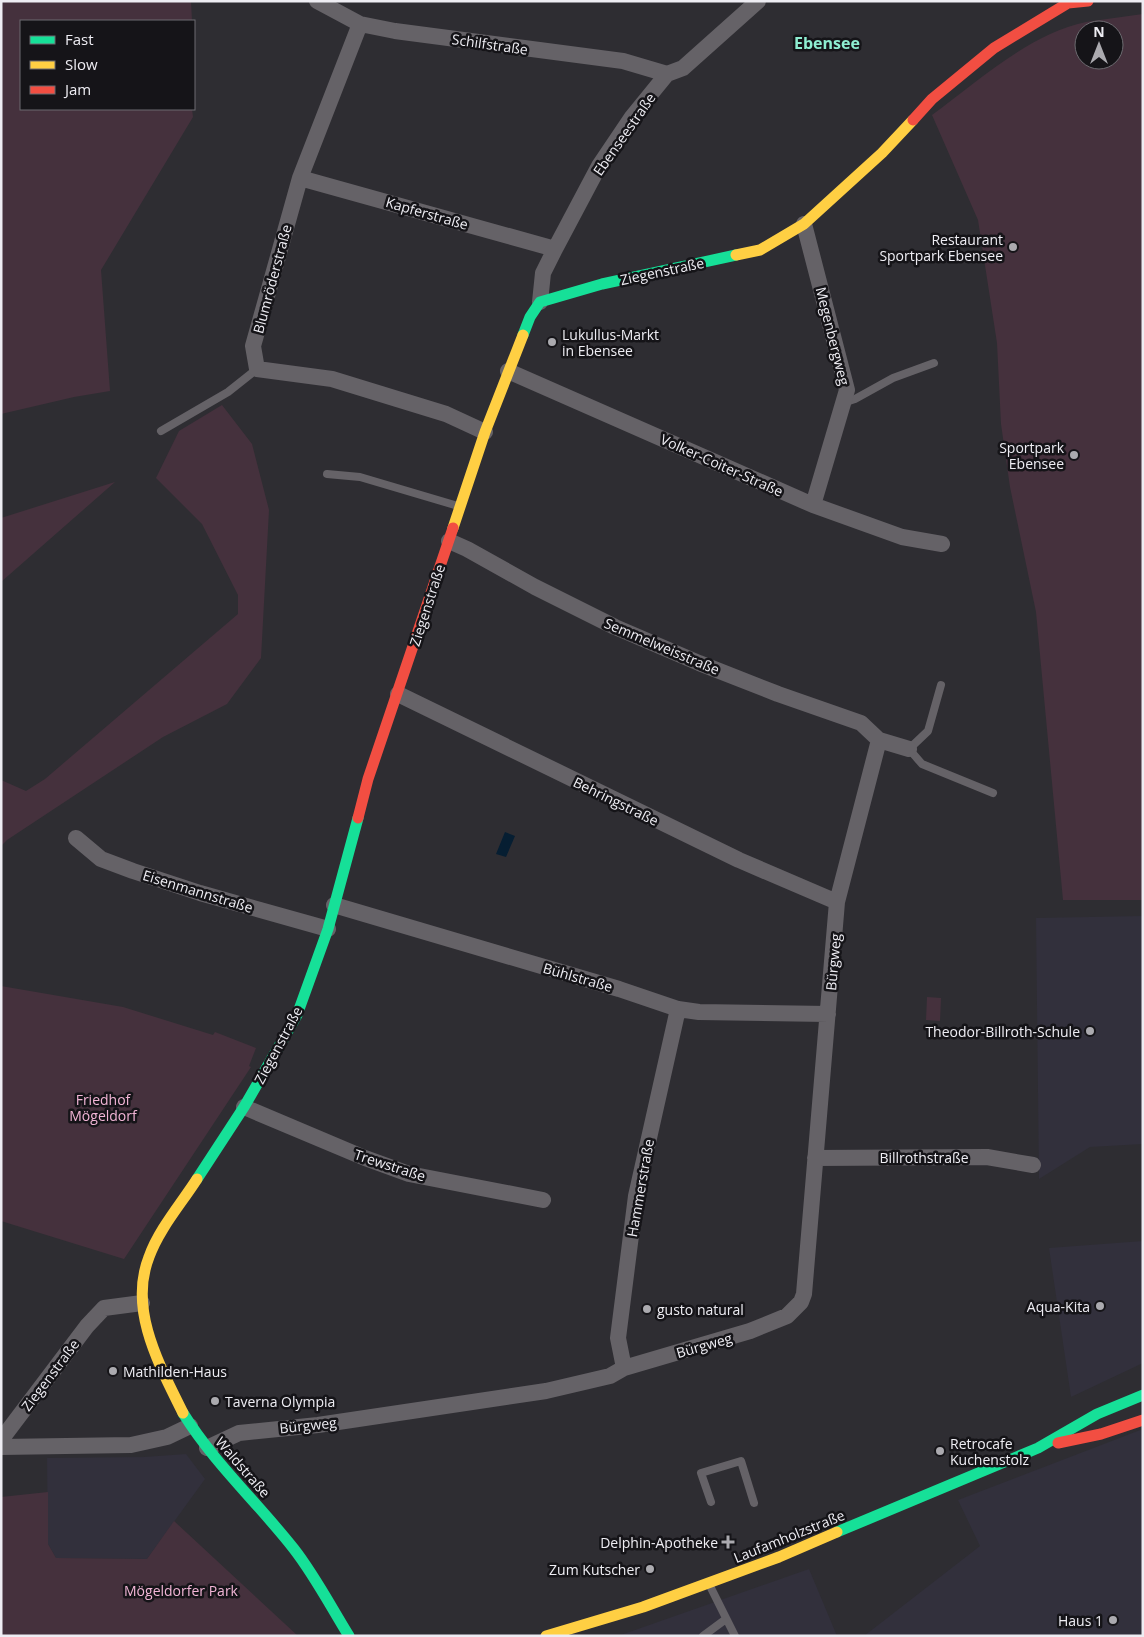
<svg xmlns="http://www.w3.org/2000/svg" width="1144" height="1637" viewBox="0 0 1144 1637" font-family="'Open Sans',sans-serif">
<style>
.built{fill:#32303c}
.green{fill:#45313d;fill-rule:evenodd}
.water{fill:#061e32}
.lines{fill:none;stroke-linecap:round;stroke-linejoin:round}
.lane{stroke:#656267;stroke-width:8}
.street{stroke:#656267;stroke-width:16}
.fast{stroke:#16e098;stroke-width:11}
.slow{stroke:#ffcf43;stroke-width:11}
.jam{stroke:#f24e42;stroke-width:11}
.poi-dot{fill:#abaaaf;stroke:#151418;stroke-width:2}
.labels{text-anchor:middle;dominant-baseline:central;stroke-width:5;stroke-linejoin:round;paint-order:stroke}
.street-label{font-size:14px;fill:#eeedf3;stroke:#151418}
.poi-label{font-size:14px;fill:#eeedf3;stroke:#151418;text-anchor:end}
.park-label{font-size:14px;fill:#f2b5d6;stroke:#151418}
.quarter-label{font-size:16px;font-weight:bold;fill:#8eeed1;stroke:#151418}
</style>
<rect width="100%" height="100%" fill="#2e2d32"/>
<path class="built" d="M1143 916V1144L1090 1147 1039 1179 1036 918Z
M1143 1241V1363L1071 1397 1049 1248Z
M1143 1429V1636H864L980 1546 958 1500Z
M186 1454 205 1479 147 1559 56 1558 48 1544 47 1458 144 1457Z
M809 1569 837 1636H618Z"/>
<path class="green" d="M1 1H191L192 21H21V109H192L193 117 101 270 110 391 74 397 1 414Z
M1143 14V900H1063L1036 612 1010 487 1001 424 997 343 978 220 932 115C978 81 1029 34 1086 22 1104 19 1124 17 1143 14ZM1084 30H1114V60H1084Z
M222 405 252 444 269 510 261 658 227 704 163 737 7 840 1 846V780L26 791 45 779 238 614V595L202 524 156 478 179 431Z
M115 482 1 582V518Z
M1 986 123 1007 213 1035 215 1032 256 1048 249 1066 251 1067 124 1259 1 1221Z
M927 997 941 998 940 1021 926 1020Z
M48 1492V1544L56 1558 147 1559 174 1521 298 1636H1V1497Z"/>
<path class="water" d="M505 832 515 836 506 857 496 854Z"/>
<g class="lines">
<path class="lane" d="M843 403 855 399 893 378 934 363
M161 431 228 392 257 369
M327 474 360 477 458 506
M941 685 928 731 909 749 922 764 993 793
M711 1502 701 1473 741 1461 754 1503
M709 1584 735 1636
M703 1636 726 1619"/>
<path class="street" d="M317 1 360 24 395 31 623 61 667 74
M360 24 300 178 253 346 257 369 332 379 446 414 485 432
M300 178 555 249
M804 224 847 390 813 505
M540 302 543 273 555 249 599 166 632 117 667 74 683 68 758 1
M508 371 813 505 902 537 942 544
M449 541 467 549 535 587 615 627 699 663 778 694 861 723 879 740 909 749
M398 694 739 860 837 902
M76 838 101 859 133 871 200 893 328 929
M334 905 619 989 678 1009 699 1012 828 1014
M244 1107 365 1158 409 1174 543 1200
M815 1158 987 1157 1033 1165
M624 1368 618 1338 636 1196 678 1009
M1 1440 87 1326 104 1308 142 1303
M1 1447 131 1445 167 1437 190 1426
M207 1448 239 1433 318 1425 546 1391 610 1376 624 1368 750 1331 787 1316 801 1302 804 1294 837 902 879 740"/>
<path class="fast" d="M523 335 530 317 540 302 602 284 736 255
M197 1179 244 1107 297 1015 328 929 358 818
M183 1413C214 1463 258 1503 294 1549 315 1576 331 1607 349 1636
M837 1532 1038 1448 1097 1414 1143 1395"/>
<path class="slow" d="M736 255 760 250 804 224 882 153 913 120
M453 528 485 432 523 335
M183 1413C160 1366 128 1310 149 1257 159 1229 181 1204 197 1179
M546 1636 643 1607 779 1557 837 1532"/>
<path class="jam" d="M913 120 932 99 994 48 1068 3 1088 1
M358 818 368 779 453 528
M1058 1443 1101 1434 1143 1420"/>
</g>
<g class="poi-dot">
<circle cx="1013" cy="247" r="5"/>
<circle cx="552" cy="342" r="5"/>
<circle cx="1074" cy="455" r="5"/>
<circle cx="1090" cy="1031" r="5"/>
<circle cx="1100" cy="1306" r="5"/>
<circle cx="647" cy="1309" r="5"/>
<circle cx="113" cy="1371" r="5"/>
<circle cx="215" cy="1401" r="5"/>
<circle cx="940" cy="1451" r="5"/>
<path d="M725.5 1534.5h5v5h5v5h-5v5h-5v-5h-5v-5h5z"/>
<circle cx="650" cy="1569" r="5"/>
<circle cx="1113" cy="1620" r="5"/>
</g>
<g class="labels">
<g class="street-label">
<text transform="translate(490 44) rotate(8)">Schilfstraße</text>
<text transform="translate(624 134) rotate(-55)">Ebenseestraße</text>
<text transform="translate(427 213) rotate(16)">Kapferstraße</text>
<text transform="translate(662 271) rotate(-12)">Ziegenstraße</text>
<text transform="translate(272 279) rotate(-75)">Blumröderstraße</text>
<text transform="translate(833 336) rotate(76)">Megenbergweg</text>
<text transform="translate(722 465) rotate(24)">Volker-Coiter-Straße</text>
<text transform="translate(427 605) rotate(-72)">Ziegenstraße</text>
<text transform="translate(662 646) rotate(23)">Semmelweisstraße</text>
<text transform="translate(616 801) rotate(26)">Behringstraße</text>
<text transform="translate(198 891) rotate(17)">Eisenmannstraße</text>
<text transform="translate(833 962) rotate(-85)">Bürgweg</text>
<text transform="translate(578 977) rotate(16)">Bühlstraße</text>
<text transform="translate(278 1045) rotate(-62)">Ziegenstraße</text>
<text x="924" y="1157">Billrothstraße</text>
<text transform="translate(390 1165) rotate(18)">Trewstraße</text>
<text transform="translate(640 1188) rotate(-80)">Hammerstraße</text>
<text transform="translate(704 1345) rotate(-16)">Bürgweg</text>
<text transform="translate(50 1375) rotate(-53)">Ziegenstraße</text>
<text transform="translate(308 1425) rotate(-6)">Bürgweg</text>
<text transform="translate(243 1467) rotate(49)">Waldstraße</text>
<text transform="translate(789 1536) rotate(-22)">Laufamholzstraße</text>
</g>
<g class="poi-label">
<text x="1003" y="239">Restaurant<tspan x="1003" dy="16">Sportpark Ebensee</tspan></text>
<text x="562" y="334" text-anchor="start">Lukullus-Markt<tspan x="562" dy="16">in Ebensee</tspan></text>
<text x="1064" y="447">Sportpark<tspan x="1064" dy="16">Ebensee</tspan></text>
<text x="1080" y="1031">Theodor-Billroth-Schule</text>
<text x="1090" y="1306">Aqua-Kita</text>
<text x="657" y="1309" text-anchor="start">gusto natural</text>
<text x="123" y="1371" text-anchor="start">Mathilden-Haus</text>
<text x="225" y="1401" text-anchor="start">Taverna Olympia</text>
<text x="950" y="1443" text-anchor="start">Retrocafe<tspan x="950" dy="16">Kuchenstolz</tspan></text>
<text x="718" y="1542">Delphin-Apotheke</text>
<text x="640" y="1569">Zum Kutscher</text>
<text x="1103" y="1620">Haus 1</text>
</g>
<g class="park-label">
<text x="103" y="1099">Friedhof<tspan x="103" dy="16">Mögeldorf</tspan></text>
<text x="181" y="1590">Mögeldorfer Park</text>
</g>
<g class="quarter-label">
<text x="827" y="43">Ebensee</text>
</g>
</g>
<rect width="1144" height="1637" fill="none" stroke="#eeedf3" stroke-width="5"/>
<rect x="20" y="20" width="175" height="90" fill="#151418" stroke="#6c6b70"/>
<rect x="30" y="36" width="25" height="8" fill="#16e098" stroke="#6c6b70"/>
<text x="65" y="45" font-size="15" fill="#eeedf3">Fast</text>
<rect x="30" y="61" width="25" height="8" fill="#ffcf43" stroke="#6c6b70"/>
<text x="65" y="70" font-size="15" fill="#eeedf3">Slow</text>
<rect x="30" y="86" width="25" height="8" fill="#f24e42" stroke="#6c6b70"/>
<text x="65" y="95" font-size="15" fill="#eeedf3">Jam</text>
<g transform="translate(1099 45)"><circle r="24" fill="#151418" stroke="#6c6b70"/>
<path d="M0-4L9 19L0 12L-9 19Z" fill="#abaaaf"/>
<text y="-8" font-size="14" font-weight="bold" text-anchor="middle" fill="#eeedf3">N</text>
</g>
</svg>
